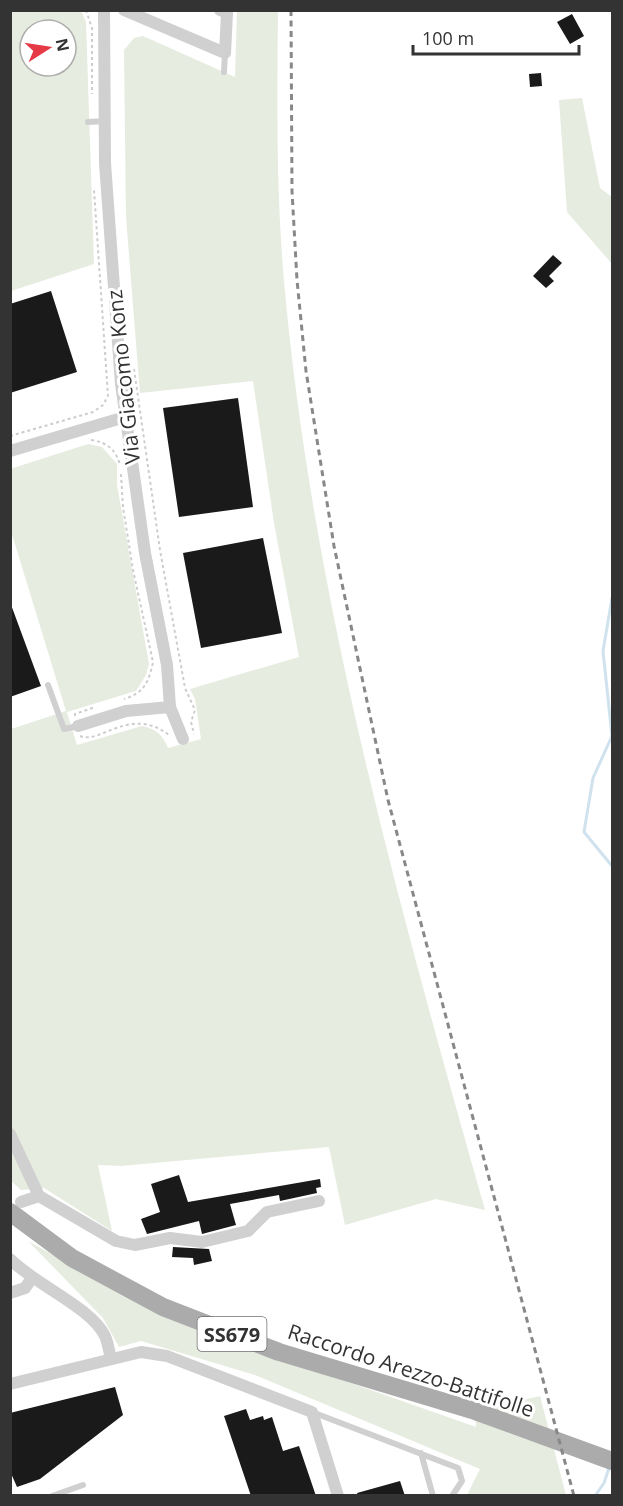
<svg xmlns="http://www.w3.org/2000/svg" width="623" height="1506" viewBox="0 0 623 1506" font-family="'Open Sans',sans-serif">
<style>
.green{fill:#e6ecdf;fill-rule:evenodd}
.lines{fill:none;stroke-linecap:round;stroke-linejoin:round}
.stream{stroke:#cfe2ee;stroke-width:3}
.building{fill:#1a1a1a}
.path{stroke:#cdcdcd;stroke-width:2;stroke-dasharray:3 3;stroke-linecap:butt}
.lane{stroke:#d0d0d0;stroke-width:6}
.street{stroke:#d0d0d0;stroke-width:12}
.primary{stroke:#ababab;stroke-width:18}
.rail{stroke:#888;stroke-width:3;stroke-dasharray:6 4.5;stroke-linecap:butt}
.labels{text-anchor:middle;dominant-baseline:central;stroke-width:6;stroke-linejoin:round;paint-order:stroke}
.shield{fill:#fff;stroke:#707070;stroke-width:1.5}
.shield-label{font-size:20px;font-weight:bold;fill:#333}
.street-label{font-size:21px;fill:#333;stroke:#fff}
</style>
<rect width="100%" height="100%" fill="#fff"/>
<path class="green" d="M11 11H81L86 22 94 264 11 291ZM30 30H66V66H30Z
M237 11H278C277 100 276 191 284 281 312 597 399 906 485 1210L436 1199 345 1225 329 1147 121 1166 98 1165 112 1231 44 1188 21 1190 11 1181V729L66 711 11 531 10 469 88 444 102 447 117 464V485L149 664 146 675 136 691 67 712 77 745 142 726C156 729 162 734 168 748L201 739 195 699 190 689 299 657 274 523 253 381 140 393 126 217 124 50 134 38 143 36 235 77Z
M582 98 600 188 612 197V264L567 212 559 100Z
M28 1241 144 1306 220 1337 476 1427 475 1411 540 1396 566 1495H467L480 1469 255 1375 141 1341 119 1347 103 1318Z"/>
<g class="lines">
<path class="stream" d="M612 598 603 651 612 736 593 778 584 832 612 866
M595 1496 604 1483 609 1468"/>
</g>
<path class="building" d="M572 14 584 36 570 44 557 22Z
M541 73 542 86 530 87 529 74Z
M553 255 562 263 549 276 554 281 546 288 533 276Z
M51 291 77 372 10 393V304Z
M238 398 253 507 179 517 163 408Z
M263 538 282 633 201 648 183 553Z
M10 602 41 686 10 697Z
M179 1175 188 1202 320 1179 321 1187 316 1188 317 1193 280 1201 279 1195 230 1204 236 1225 202 1234 199 1221 147 1234 141 1219 160 1212 151 1184Z
M173 1247 209 1249 212 1261 194 1265 193 1258 172 1257Z
M115 1387 123 1415 40 1479 17 1487 10 1471V1413Z
M246 1409 250 1420 263 1416 264 1420 272 1417 283 1451 299 1446 316 1496H251L224 1416Z
M400 1481 405 1496H358L357 1493Z"/>
<g class="lines">
<path class="path" d="M86 10 92 28V94
M134 369 160 550 185 688 195 710 191 722 194 734
M10 436 93 412 103 405 108 396 94 190
M91 440C107 442 116 450 120 465
M121 474 123 507 133 570 153 662C149 682 144 693 124 699
M75 716V714L95 707
M80 736C100 745 130 705 169 735"/>
<path class="lane" d="M224 72 225 53
M88 122 105 121
M48 685 64 729 78 726
M312 1412 458 1468 462 1481 452 1496
M421 1453 433 1496
M52 1496 83 1485"/>
<path class="street" d="M104 10 105 163 121 384 145 553 167 665 170 707 183 739
M124 10 225 53 227 13 220 10
M10 451 125 417
M78 726 126 711 170 707
M10 1134 39 1196 21 1202
M39 1196 116 1241 135 1245 170 1238 202 1242 248 1231 267 1212 319 1201
M10 1259C34 1284 91 1307 105 1336 108 1343 109 1351 111 1359
M10 1293 25 1288 32 1278
M10 1384 141 1352 167 1356 312 1412 338 1496"/>
<path class="primary" d="M10 1212 72 1258 163 1307 279 1352 475 1411 612 1461"/>
<path class="rail" d="M291 10 292 191 297 280 306 371 334 546 388 800 574 1496"/>
</g>
<g class="labels">
<rect class="shield" x="197.5" y="1317" width="69" height="34" rx="4.5"/>
<g class="shield-label">
<text x="232" y="1334">SS679</text>
</g>
<g class="street-label">
<text transform="translate(123 377) rotate(-96)">Via Giacomo Konz</text>
<text transform="translate(411 1370) rotate(18)">Raccordo Arezzo-Battifolle</text>
</g>
</g>
<rect width="623" height="1506" fill="none" stroke="#333333" stroke-width="24"/>
<g transform="translate(48 48) rotate(78)"><circle r="28" fill="#ffffff" stroke="#adadad" stroke-width="1.5"/>
<path d="M0-4.5L10 22L0 15L-10 22Z" fill="#e63946"/>
<text y="-9" font-size="16" font-weight="bold" text-anchor="middle" fill="#333333">N</text>
</g>
<path d="M413 45v9h166v-9" fill="none" stroke="#333333" stroke-width="3"/>
<text x="422" y="45" font-size="18" fill="#333333" stroke="#ffffff" stroke-width="4.5" paint-order="stroke">100 m</text>
</svg>
